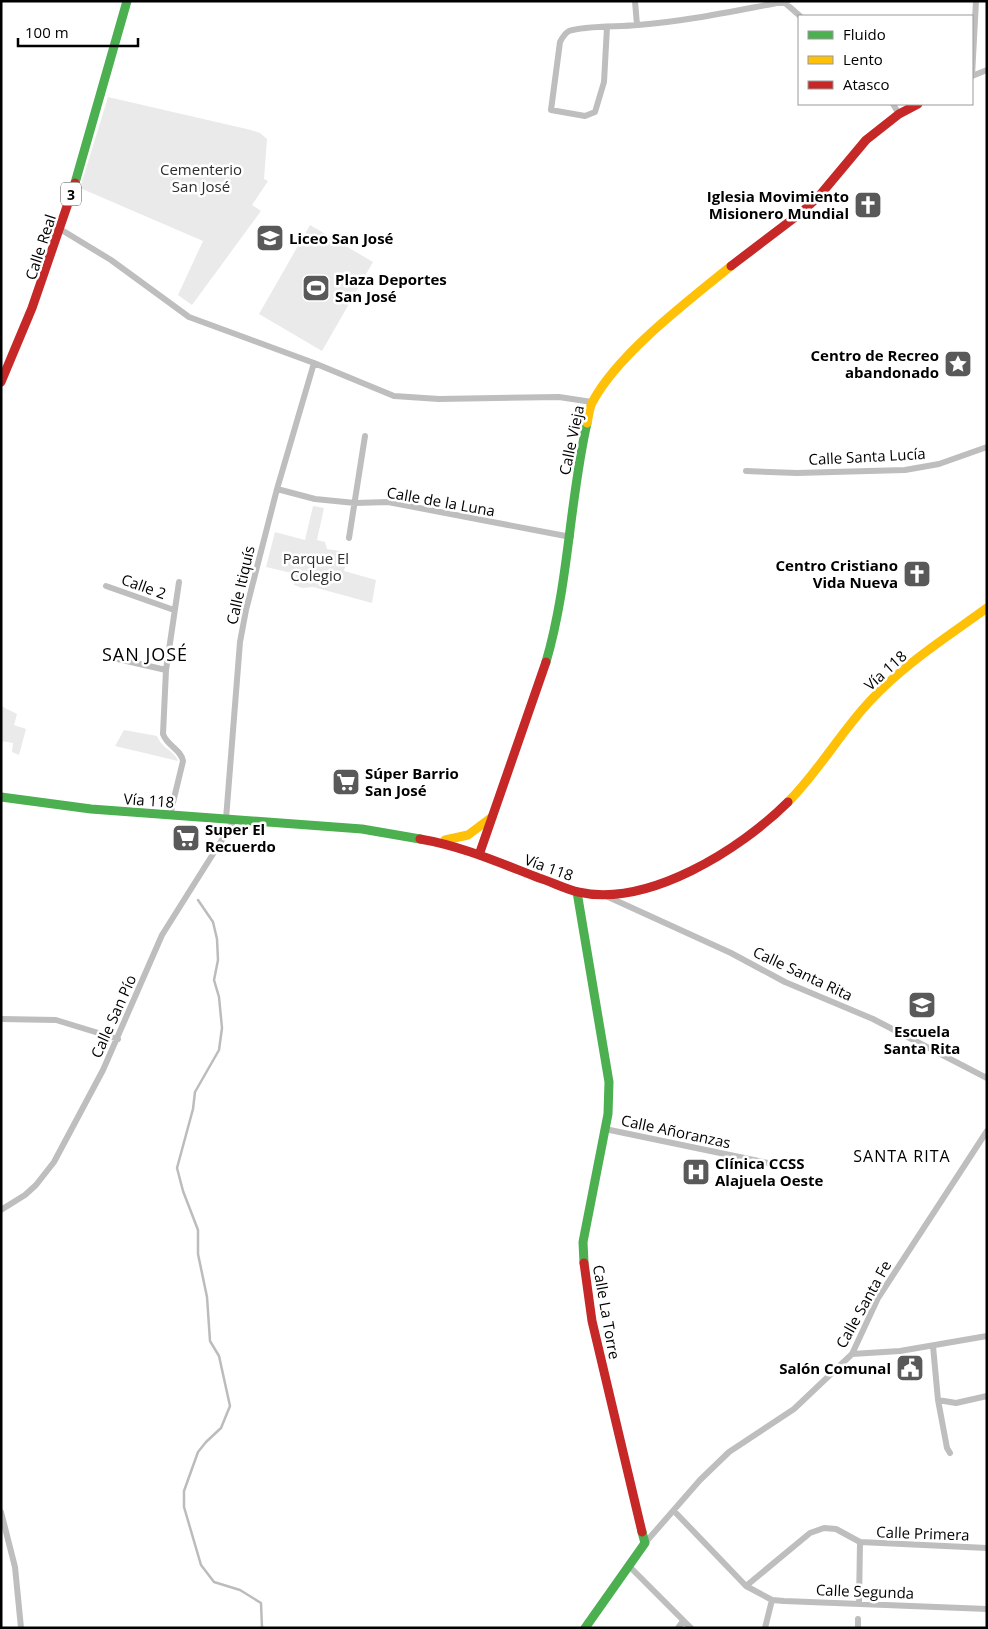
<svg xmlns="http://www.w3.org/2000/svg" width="988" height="1629" viewBox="0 0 988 1629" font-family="'Open Sans',sans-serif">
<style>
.green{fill:#eaeaea}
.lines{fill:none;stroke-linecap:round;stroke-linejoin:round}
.stream{stroke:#bcbcbc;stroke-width:2.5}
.street{stroke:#bebebe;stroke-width:6}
.fast{stroke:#4caf50;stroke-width:9}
.slow{stroke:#ffc107;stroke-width:9}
.jam{stroke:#c62828;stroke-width:9}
.labels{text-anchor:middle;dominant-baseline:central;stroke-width:5;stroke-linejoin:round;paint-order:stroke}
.shield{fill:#fff;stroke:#4c4c4c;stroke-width:1}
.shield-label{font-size:14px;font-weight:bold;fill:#000}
.park-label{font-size:15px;fill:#2f2f2f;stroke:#fff}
.poi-label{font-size:15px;font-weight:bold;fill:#000;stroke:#fff;text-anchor:start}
.street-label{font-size:15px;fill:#000;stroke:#fff}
.neighbourhood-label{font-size:16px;letter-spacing:1px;fill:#000;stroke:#fff}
.quarter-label{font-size:18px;letter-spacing:1px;fill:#000;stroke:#fff}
</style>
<rect width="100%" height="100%" fill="#fff"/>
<path class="green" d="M108 97 251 130 260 133 267 139 264 179 268 181 252 205 261 211 192 305 178 295 203 241 80 188Z
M310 225 373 262 322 351 259 314Z
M313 506 324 508 317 540 325 542 327 549 340 551V554L348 555 344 571 376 580 372 603 313 587 302 588 294 585 296 574 266 567 275 532 305 540Z
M1 706 17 714 14 725 26 729 19 755 12 752 13 743 1 741Z
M124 730 157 736C162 749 174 750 178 761L115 746Z"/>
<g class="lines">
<path class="stream" d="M198 900 213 922 217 939 218 960 214 980 219 997 222 1028 219 1050 195 1092 193 1109 177 1168 183 1191 198 1230V1254L207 1297 210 1341 219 1356 230 1406 221 1428 206 1442 198 1452 184 1491V1507L201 1565 214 1582 240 1590 261 1603 262 1628"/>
<path class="street" d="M635 1 637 25
M784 2 800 16
M607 27 604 82 595 112 585 116 551 110 560 42C562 38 564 34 569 31 585 25 620 27 638 25 688 21 738 10 788 1
M972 76 976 1
M972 76 987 70
M893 104 899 114
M60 229 111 260 189 317 314 363 394 396 439 399 559 397 592 402
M746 471 797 473 905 470 939 464 987 447
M277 489 315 499 355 503 388 502 571 537
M349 538 365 436
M106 586 174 610
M109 657 166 670
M170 815 183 761C181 749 167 746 163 734L166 670 179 582
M226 819 240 642 246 610 277 489 314 363
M606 896 731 953 785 982 873 1019 987 1078
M1 1019 56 1020 118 1039
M605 1129 773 1164
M1 1210 25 1195 36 1185 54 1162 103 1070 162 935 235 819
M933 1346 938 1400 947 1448 950 1453
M852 1354 900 1351 987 1336
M938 1400 956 1403 987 1396
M674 1511 746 1586 810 1533 824 1528 836 1529 860 1542 987 1548
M1 1512 15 1567 21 1628
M645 1543 700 1480 729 1452 794 1409 852 1354 878 1298 987 1131
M628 1565 691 1628
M746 1586 772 1600 784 1601 987 1609
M859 1603 860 1542
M858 1619V1628
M678 1628 683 1621
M765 1628 772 1600"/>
<path class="fast" d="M75 183 127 1
M546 662C569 583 569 503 587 423
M1 797 91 809 362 829 420 839
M577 892 609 1082 608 1114 583 1242 584 1263
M585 1628 645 1543 642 1532"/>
<path class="slow" d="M587 423C589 416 589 407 593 401 619 353 688 301 731 266
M788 802C819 771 840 733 870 701 904 664 947 637 987 608
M445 840 468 835 492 817"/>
<path class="jam" d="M731 266 802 212 820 195 866 140 899 114 918 104
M1 382 32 308 75 183
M420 839C462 846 500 863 539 878 552 882 565 889 578 892 648 908 741 849 788 802
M479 855 546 662
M584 1263 592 1321 642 1532"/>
</g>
<defs>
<symbol id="church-square" viewBox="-11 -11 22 22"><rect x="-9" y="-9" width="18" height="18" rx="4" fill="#595959" stroke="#fff"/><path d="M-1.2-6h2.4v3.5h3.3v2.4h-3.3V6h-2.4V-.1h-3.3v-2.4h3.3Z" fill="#fff"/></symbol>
<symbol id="school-square" viewBox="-11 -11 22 22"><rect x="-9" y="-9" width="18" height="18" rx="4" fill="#595959" stroke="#fff"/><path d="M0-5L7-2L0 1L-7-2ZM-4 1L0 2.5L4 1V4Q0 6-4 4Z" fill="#fff"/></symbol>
<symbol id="stadium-square" viewBox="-11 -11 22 22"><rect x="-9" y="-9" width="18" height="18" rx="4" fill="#595959" stroke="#fff"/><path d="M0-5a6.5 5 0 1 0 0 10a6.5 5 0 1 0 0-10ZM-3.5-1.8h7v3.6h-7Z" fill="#fff"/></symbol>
<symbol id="sight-square" viewBox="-11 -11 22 22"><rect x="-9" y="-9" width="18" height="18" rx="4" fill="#595959" stroke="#fff"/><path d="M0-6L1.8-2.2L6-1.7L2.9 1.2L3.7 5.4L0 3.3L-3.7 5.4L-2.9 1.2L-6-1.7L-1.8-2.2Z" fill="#fff"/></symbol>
<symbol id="supermarket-square" viewBox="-11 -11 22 22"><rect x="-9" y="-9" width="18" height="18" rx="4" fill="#595959" stroke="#fff"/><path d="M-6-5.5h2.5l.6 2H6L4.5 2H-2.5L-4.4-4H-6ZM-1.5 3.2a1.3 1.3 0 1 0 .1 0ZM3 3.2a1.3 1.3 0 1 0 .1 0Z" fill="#fff"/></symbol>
<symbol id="hospital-square" viewBox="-11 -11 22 22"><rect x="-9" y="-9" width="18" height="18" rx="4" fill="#595959" stroke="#fff"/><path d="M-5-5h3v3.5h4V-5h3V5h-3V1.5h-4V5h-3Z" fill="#fff"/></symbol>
<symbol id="civic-square" viewBox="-11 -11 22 22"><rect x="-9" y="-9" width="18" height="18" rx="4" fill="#595959" stroke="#fff"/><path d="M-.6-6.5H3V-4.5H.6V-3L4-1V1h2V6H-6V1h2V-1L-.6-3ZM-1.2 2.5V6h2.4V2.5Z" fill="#fff"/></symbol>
</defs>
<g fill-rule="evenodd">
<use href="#church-square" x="852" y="189" width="32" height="32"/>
<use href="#school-square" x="254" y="222" width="32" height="32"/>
<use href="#stadium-square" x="300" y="272" width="32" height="32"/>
<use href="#sight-square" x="942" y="348" width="32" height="32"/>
<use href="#church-square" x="901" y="558" width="32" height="32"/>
<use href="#supermarket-square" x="330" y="766" width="32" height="32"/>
<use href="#supermarket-square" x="170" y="822" width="32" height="32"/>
<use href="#school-square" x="906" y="989" width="32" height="32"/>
<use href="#hospital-square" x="680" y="1156" width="32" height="32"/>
<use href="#civic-square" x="894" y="1352" width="32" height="32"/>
</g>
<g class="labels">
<rect class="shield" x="61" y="182.5" width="20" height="23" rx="4"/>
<g class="shield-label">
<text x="71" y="194">3</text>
</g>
<g class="park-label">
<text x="201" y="169">Cementerio<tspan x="201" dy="17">San José</tspan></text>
<text x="316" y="558">Parque El<tspan x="316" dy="17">Colegio</tspan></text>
</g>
<g class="poi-label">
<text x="849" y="196" text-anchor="end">Iglesia Movimiento<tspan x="849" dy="17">Misionero Mundial</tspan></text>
<text x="289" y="238">Liceo San José</text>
<text x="335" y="279">Plaza Deportes<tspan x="335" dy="17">San José</tspan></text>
<text x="939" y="355" text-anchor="end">Centro de Recreo<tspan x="939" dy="17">abandonado</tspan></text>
<text x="898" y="565" text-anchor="end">Centro Cristiano<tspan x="898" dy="17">Vida Nueva</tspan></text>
<text x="365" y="773">Súper Barrio<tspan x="365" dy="17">San José</tspan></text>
<text x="205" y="829">Super El<tspan x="205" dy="17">Recuerdo</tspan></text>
<text x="922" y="1031" text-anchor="middle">Escuela<tspan x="922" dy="17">Santa Rita</tspan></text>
<text x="715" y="1163">Clínica CCSS<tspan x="715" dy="17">Alajuela Oeste</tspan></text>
<text x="891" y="1368" text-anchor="end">Salón Comunal</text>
</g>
<g class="street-label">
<text transform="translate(40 247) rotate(-72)">Calle Real</text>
<text transform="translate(571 440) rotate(-78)">Calle Vieja</text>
<text transform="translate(867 456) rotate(-3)">Calle Santa Lucía</text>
<text transform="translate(441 501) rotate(10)">Calle de la Luna</text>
<text transform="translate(240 585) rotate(-77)">Calle Itiquís</text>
<text transform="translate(144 586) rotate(20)">Calle 2</text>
<text transform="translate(885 670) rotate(-42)">Vía 118</text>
<text transform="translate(149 800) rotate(4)">Vía 118</text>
<text transform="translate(549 867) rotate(20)">Vía 118</text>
<text transform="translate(803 973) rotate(25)">Calle Santa Rita</text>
<text transform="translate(113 1016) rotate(-66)">Calle San Pío</text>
<text transform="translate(676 1131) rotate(12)">Calle Añoranzas</text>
<text transform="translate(863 1304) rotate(-61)">Calle Santa Fe</text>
<text transform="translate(607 1312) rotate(80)">Calle La Torre</text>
<text transform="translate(923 1533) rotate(2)">Calle Primera</text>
<text transform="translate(865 1591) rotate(2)">Calle Segunda</text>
</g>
<g class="neighbourhood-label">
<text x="902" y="1156">SANTA RITA</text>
</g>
<g class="quarter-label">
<text x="145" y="654">SAN JOSÉ</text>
</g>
</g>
<rect width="988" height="1629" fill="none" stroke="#000000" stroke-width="5"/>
<rect x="798" y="15" width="175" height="90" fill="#ffffff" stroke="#999999"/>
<rect x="808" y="31" width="25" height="8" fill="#4caf50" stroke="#999999"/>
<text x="843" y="40" font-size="15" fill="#000000">Fluido</text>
<rect x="808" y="56" width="25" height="8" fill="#ffc107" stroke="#999999"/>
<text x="843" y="65" font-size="15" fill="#000000">Lento</text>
<rect x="808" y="81" width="25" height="8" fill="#c62828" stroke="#999999"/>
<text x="843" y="90" font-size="15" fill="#000000">Atasco</text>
<path d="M18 38v8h120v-8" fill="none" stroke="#000000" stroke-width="2.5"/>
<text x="25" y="38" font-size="15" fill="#000000" stroke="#ffffff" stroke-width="4" paint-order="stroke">100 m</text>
</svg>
